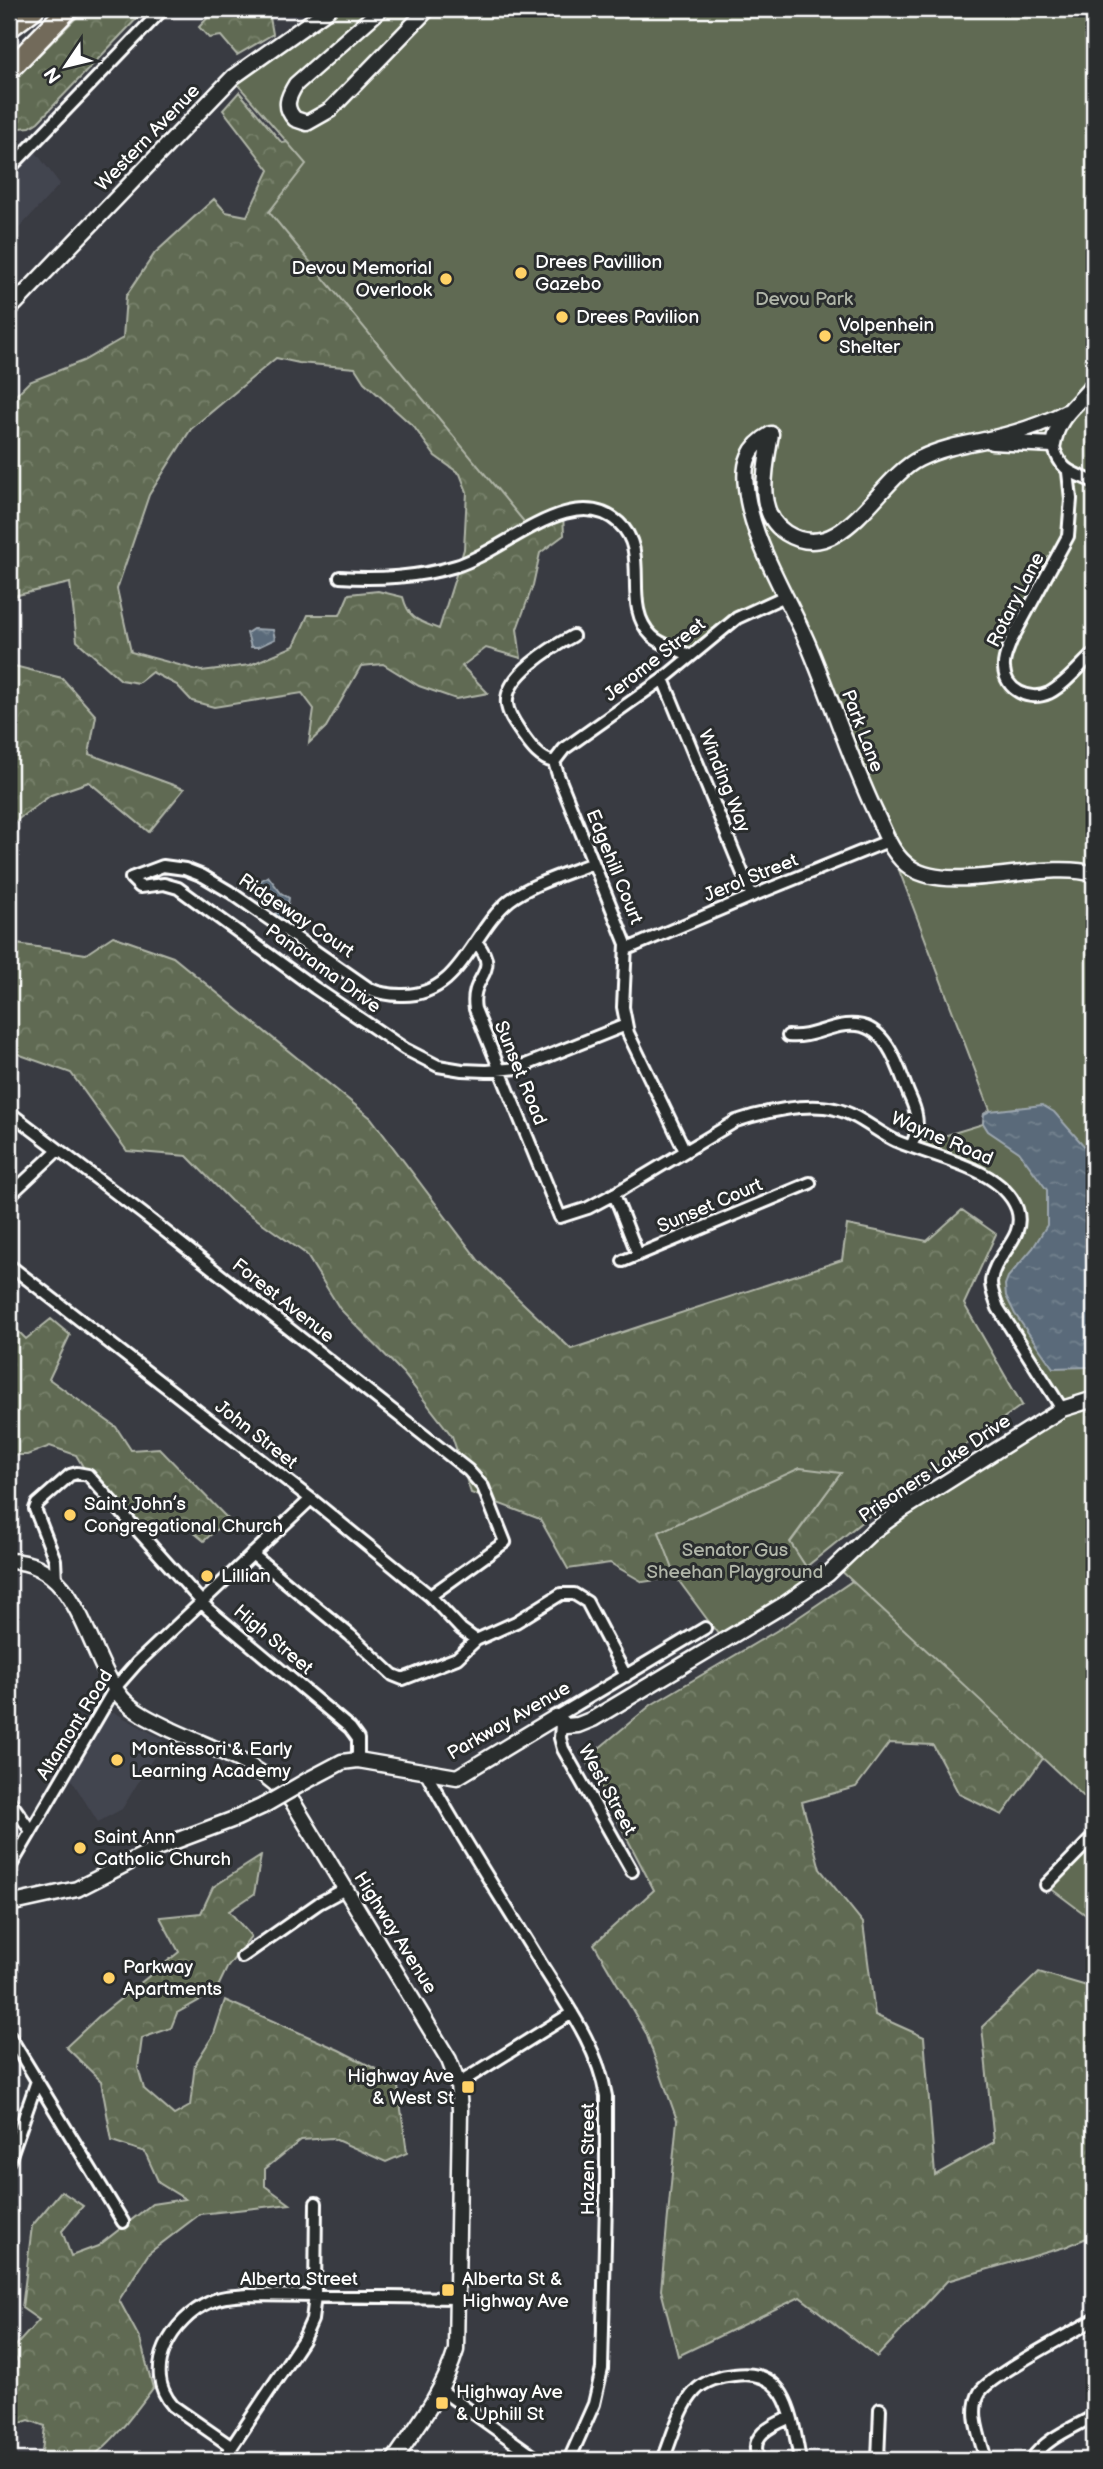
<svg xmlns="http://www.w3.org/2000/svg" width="1103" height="2469" viewBox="0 0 1103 2469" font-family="'Balsamiq Sans',sans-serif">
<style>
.built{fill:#434550}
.forest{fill:url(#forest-crowns);stroke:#b0b5a8;stroke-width:2;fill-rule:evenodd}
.green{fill:#606b52;stroke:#b0b5a8;stroke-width:2}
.water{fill:url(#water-ripples);stroke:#9ca6af;stroke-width:2}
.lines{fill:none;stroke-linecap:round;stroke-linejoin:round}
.street-casing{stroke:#fff;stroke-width:16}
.secondary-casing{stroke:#fff;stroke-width:19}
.highway-casing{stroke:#fff;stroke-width:24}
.street{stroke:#2a2d2e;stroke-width:10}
.secondary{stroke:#2a2d2e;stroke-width:14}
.highway{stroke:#726b5a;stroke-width:19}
.secondary-bridge-casing{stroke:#fff;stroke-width:19;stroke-linecap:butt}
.secondary-bridge{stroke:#2a2d2e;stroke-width:14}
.poi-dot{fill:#ffd166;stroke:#2a2d2e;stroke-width:2.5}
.labels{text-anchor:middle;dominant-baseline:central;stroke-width:6;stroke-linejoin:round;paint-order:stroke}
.street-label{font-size:19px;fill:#fff;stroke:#2a2d2e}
.poi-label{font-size:19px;fill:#fff;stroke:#2a2d2e;text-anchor:start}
.park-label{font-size:19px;fill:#b0b5a8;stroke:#2a2d2e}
</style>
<defs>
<pattern id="forest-crowns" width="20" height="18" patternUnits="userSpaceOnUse" patternTransform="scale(1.75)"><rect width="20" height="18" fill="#606b52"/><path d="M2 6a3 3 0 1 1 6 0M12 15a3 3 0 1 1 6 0" fill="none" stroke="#78816c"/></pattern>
<pattern id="water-ripples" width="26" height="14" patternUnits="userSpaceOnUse" patternTransform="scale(1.75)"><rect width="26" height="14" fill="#5a6b7a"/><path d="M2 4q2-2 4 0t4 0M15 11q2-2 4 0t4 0" fill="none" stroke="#73818e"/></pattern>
</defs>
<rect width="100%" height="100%" fill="#393b42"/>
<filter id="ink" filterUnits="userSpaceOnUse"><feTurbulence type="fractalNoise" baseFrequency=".0143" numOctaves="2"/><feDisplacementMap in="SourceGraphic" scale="14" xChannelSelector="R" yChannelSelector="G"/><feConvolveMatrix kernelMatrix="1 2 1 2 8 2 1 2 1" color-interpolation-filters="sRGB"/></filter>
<g filter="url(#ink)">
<path class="built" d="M31 146 60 184 9 239V169Z
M115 1713 164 1740 122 1809 98 1822 71 1779 108 1714Z"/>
<path class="forest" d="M85 9H143V12L38 122 30 127 9 129V85Z
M213 9H272L269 12 273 34 237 55 221 36 209 38 199 27 214 11Z
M239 92 282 143 310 139 562 389 635 552 608 515 563 513 564 535 540 553 533 585 517 629 521 658 486 648 462 666 488 693 456 699 419 686 383 664 361 666 326 727 309 743 314 709 302 693 214 707 192 701 177 685 152 672 138 683 121 680 77 641 70 583 9 597V402L29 382 83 361 123 338 126 296 155 253 214 199 226 212 247 216 269 170 223 110ZM276 358 299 363 355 368 364 382 414 427 435 456 460 474 467 492 464 549 439 629C419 621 409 620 403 597L378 591 349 594 340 615H308L294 646 250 665 201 671 131 652 117 589 149 495 191 429Z
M9 661 10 665 62 678 96 716 89 754 184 789 149 832 89 782 51 795 9 826Z
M113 936 173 957 371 1118 479 1261 571 1349 842 1260 847 1225 927 1241 962 1210 996 1234 964 1304 1022 1405 895 1495 806 1567 790 1543 840 1474 660 1532 676 1577 643 1582 610 1563 568 1569 540 1519 471 1493 452 1436 403 1373 340 1309 306 1254 231 1201 187 1156 127 1151 71 1073 9 1051V943L86 954Z
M51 1319 70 1335 49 1379 116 1427 131 1450 159 1448 228 1519 204 1541 187 1527 144 1536 88 1475 76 1455 50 1446 27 1455H9V1322L26 1339Z
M862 1555 1073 1717 1002 1815 959 1794 933 1745 889 1743 856 1787 802 1802 820 1869 863 1923 875 2015 924 2037 935 2175 994 2142 982 2027 1039 1972 1087 1986 1094 1990V2235L1065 2247 947 2281 877 2357 800 2297 678 2356 661 2290 677 2120 646 2033 594 1944 654 1890 586 1759 651 1705 793 1621 852 1581Z
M261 1856 254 1894 229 1911 251 1936 227 1968 216 1991 177 2013 171 2028 142 2038 138 2068 144 2089 174 2115 190 2106 195 2064 214 2034 225 2000 339 2050 397 2080 407 2153 386 2162 332 2138 301 2140 265 2169V2186L290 2204 200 2214 149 2253 119 2300 140 2339 153 2388C139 2407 107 2452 85 2460 73 2464 53 2460 41 2460L45 2426 29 2420 9 2427V2397L12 2394 18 2362 11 2351 39 2320 22 2308 32 2226 61 2191 83 2206 62 2231 71 2256 98 2246 152 2204 185 2199 159 2183 145 2152 112 2141 101 2081 66 2047 98 2017 179 1952 160 1917 201 1913 213 1887Z"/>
<path class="green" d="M329 9H1094V1806L836 1566 872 1532 1062 1409 998 1308 991 1284 1019 1224 999 1184 911 1146 983 1124 984 1114 990 1110 888 841 785 596 751 611 690 656 663 643 641 620 630 538 594 509 530 529 269 212 306 164 232 78Z
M800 1468 841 1473 790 1542 806 1567 802 1586 721 1638 676 1577 659 1532Z
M1094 1836V1921L1046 1885Z"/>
<path class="water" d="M253 629 273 630 275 639 258 647H251L247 633Z
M268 876 281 893 289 898 287 909 296 915 288 924 274 918 277 911 272 904 263 905 254 892 259 882Z
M1042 1105 1054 1112 1094 1157V1364L1089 1367 1053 1368 1015 1314 1006 1296 1005 1285 1008 1277 1033 1248 1047 1225V1190L1019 1152 988 1131 983 1123 984 1114 990 1111Z"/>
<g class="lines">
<defs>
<path id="street" d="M9 169 163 9
M1053 445C1061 472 1071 472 1094 482
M1068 472 1071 499 1068 536 1011 641C1008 650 1003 658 1004 668 1005 690 1029 702 1049 693 1066 684 1080 666 1094 653
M340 577C377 580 420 577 456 566 504 552 573 481 619 523 652 553 620 605 652 636 662 646 678 648 690 656
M663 679 752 896
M554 762 558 775 626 944 623 1007 628 1033 685 1151
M554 762 564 749 663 679 737 618 785 596
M554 762C539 759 530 745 522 734 516 725 508 715 507 704 504 676 552 647 573 636
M593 863C568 873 531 884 510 900 471 931 461 997 401 995 390 995 380 994 370 989L230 892 203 876 185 869 163 866 131 878 140 887 164 884 178 888 315 988 405 1049 438 1066 462 1070 487 1071 518 1068 626 1025
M477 943C502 974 469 975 475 1009L560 1217 588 1208 614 1194 736 1121C763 1112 807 1102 835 1109 858 1114 875 1131 896 1141 933 1157 1002 1168 1017 1209 1027 1239 993 1255 991 1282 991 1291 995 1299 998 1308L1062 1409
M627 949 752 896 888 841
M788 1036C813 1039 833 1022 857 1025 887 1028 898 1066 907 1090 910 1098 915 1106 916 1115 918 1125 916 1137 911 1146
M9 1112 142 1213 468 1470 483 1487 505 1542 430 1596
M614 1194 638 1255
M9 1196 58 1150
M623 1261 810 1183
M9 1265 311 1499 430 1596 461 1629 476 1640
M252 1554 350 1635 393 1675 403 1679 457 1658 476 1640 516 1622 561 1594H574L587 1602 626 1676
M56 1580 55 1560 35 1509 37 1504 70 1475 77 1473 88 1475 208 1609 350 1728 358 1739V1760
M556 1717 705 1628
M561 1724 560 1738 563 1749 632 1871
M426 1773C462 1839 504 1902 543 1967 568 2007 598 2048 606 2096V2201L602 2369 594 2404 569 2460
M9 1800 31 1831
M9 1869 115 1688 137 1663 311 1499
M1046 1885 1094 1836
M242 1957 319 1903 345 1889
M9 2035 123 2222
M458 2084 572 2013
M9 2161 37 2081
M441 2390 539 2460
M232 2447 173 2406C141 2370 172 2319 210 2302 221 2296 235 2296 248 2295L457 2298
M223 2460 303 2340 312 2320 315 2296 316 2203
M663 2460C671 2441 680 2406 695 2391 704 2381 721 2376 734 2375 789 2367 792 2419 800 2460
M759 2460C747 2435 773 2425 791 2417
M878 2460 880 2409
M986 2460C981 2440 968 2412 980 2392 990 2376 1073 2332 1094 2320
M1031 2460C1046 2438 1071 2429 1094 2416"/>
<path id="secondary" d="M381 9 296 84C288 97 283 107 295 119L307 123 330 110 428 9
M9 310 233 77 329 9
M771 434C749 446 743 463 746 487 751 540 787 595 808 644 832 701 850 760 877 816 886 835 892 855 911 868 953 895 1044 859 1094 874
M771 434C766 466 753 512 786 533 842 568 878 479 919 459 939 449 959 445 980 441 1010 435 1040 426 1066 412
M992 442 1053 445C1058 413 1077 407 1094 383
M9 1561C81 1562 85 1653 122 1698 135 1713 154 1721 172 1730 215 1750 266 1765 294 1804L449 2060 458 2084 460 2110 456 2350C444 2391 418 2425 394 2460
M308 1780 342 1762 358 1760 457 1777 556 1717 566 1726 578 1725 593 1719 785 1604 828 1574 872 1532 902 1510 1062 1409 1094 1399
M9 1904 77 1889 157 1848 237 1818 263 1806"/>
<path id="highway" d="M9 28 34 9
M9 70 68 9"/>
</defs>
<use href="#street" class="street-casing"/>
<use href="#secondary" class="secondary-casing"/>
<use href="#highway" class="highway-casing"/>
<use href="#street" class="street"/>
<use href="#secondary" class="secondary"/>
<use href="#highway" class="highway"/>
<defs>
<path id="secondary-bridge" d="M263 1806 308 1780"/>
</defs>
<use href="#secondary-bridge" class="secondary-bridge-casing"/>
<use href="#secondary-bridge" class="secondary-bridge"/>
</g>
</g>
<g class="poi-dot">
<circle cx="521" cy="273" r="7"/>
<circle cx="446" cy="279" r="7"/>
<circle cx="562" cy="317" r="7"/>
<circle cx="825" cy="336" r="7"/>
<circle cx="70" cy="1515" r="7"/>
<circle cx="207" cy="1576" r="7"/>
<circle cx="117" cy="1760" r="7"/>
<circle cx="80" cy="1848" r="7"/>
<circle cx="109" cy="1978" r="7"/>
<rect x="461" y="2080" width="14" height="14" rx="3.5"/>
<rect x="441" y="2283" width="14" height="14" rx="3.5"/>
<rect x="435" y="2396" width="14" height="14" rx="3.5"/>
</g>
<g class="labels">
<g class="street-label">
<text transform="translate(148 138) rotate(-46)">Western Avenue</text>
<text transform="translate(1016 600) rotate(-63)">Rotary Lane</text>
<text transform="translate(655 660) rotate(-38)">Jerome Street</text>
<text transform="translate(862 731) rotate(69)">Park Lane</text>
<text transform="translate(724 781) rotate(68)">Winding Way</text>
<text transform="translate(614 867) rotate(68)">Edgehill Court</text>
<text transform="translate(751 878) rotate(-22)">Jerol Street</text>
<text transform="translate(296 916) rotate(34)">Ridgeway Court</text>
<text transform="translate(323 969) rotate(36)">Panorama Drive</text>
<text transform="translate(520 1073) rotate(68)">Sunset Road</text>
<text transform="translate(942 1139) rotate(23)">Wayne Road</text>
<text transform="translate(710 1206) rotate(-23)">Sunset Court</text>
<text transform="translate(283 1301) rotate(38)">Forest Avenue</text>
<text transform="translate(256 1435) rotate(38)">John Street</text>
<text transform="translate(935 1469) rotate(-34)">Prisoners Lake Drive</text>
<text transform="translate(273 1640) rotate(40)">High Street</text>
<text transform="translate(509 1721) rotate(-30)">Parkway Avenue</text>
<text transform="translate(75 1725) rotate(-58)">Altamont Road</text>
<text transform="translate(607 1790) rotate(61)">West Street</text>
<text transform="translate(395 1933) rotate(58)">Highway Avenue</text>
<text transform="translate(588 2159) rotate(-90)">Hazen Street</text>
<text x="299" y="2279">Alberta Street</text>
</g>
<g class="poi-label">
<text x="535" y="262">Drees Pavillion<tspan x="535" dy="22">Gazebo</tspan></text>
<text x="432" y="268" text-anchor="end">Devou Memorial<tspan x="432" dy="22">Overlook</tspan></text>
<text x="576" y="317">Drees Pavilion</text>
<text x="839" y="325">Volpenhein<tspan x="839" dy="22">Shelter</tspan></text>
<text x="84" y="1504">Saint John’s<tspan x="84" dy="22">Congregational Church</tspan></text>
<text x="221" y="1576">Lillian</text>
<text x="131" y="1749">Montessori &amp; Early<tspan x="131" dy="22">Learning Academy</tspan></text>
<text x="94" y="1837">Saint Ann<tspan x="94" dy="22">Catholic Church</tspan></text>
<text x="123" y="1967">Parkway<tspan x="123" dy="22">Apartments</tspan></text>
<text x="454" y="2076" text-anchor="end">Highway Ave<tspan x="454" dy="22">&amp; West St</tspan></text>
<text x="462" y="2279">Alberta St &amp;<tspan x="462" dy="22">Highway Ave</tspan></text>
<text x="456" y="2392">Highway Ave<tspan x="456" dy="22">&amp; Uphill St</tspan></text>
</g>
<g class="park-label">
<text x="804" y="299">Devou Park</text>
<text x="735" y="1550">Senator Gus<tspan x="735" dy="22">Sheehan Playground</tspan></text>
</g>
</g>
<rect width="1103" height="2469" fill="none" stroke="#2a2d2e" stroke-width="35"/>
<rect x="18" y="18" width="1068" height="2434" fill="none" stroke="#fff" stroke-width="2.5" filter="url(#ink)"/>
<g transform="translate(66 66) rotate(235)" stroke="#2a2d2e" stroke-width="5" paint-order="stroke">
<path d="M0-5L12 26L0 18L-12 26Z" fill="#ffffff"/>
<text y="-10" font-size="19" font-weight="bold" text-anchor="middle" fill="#ffffff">N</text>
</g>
</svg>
